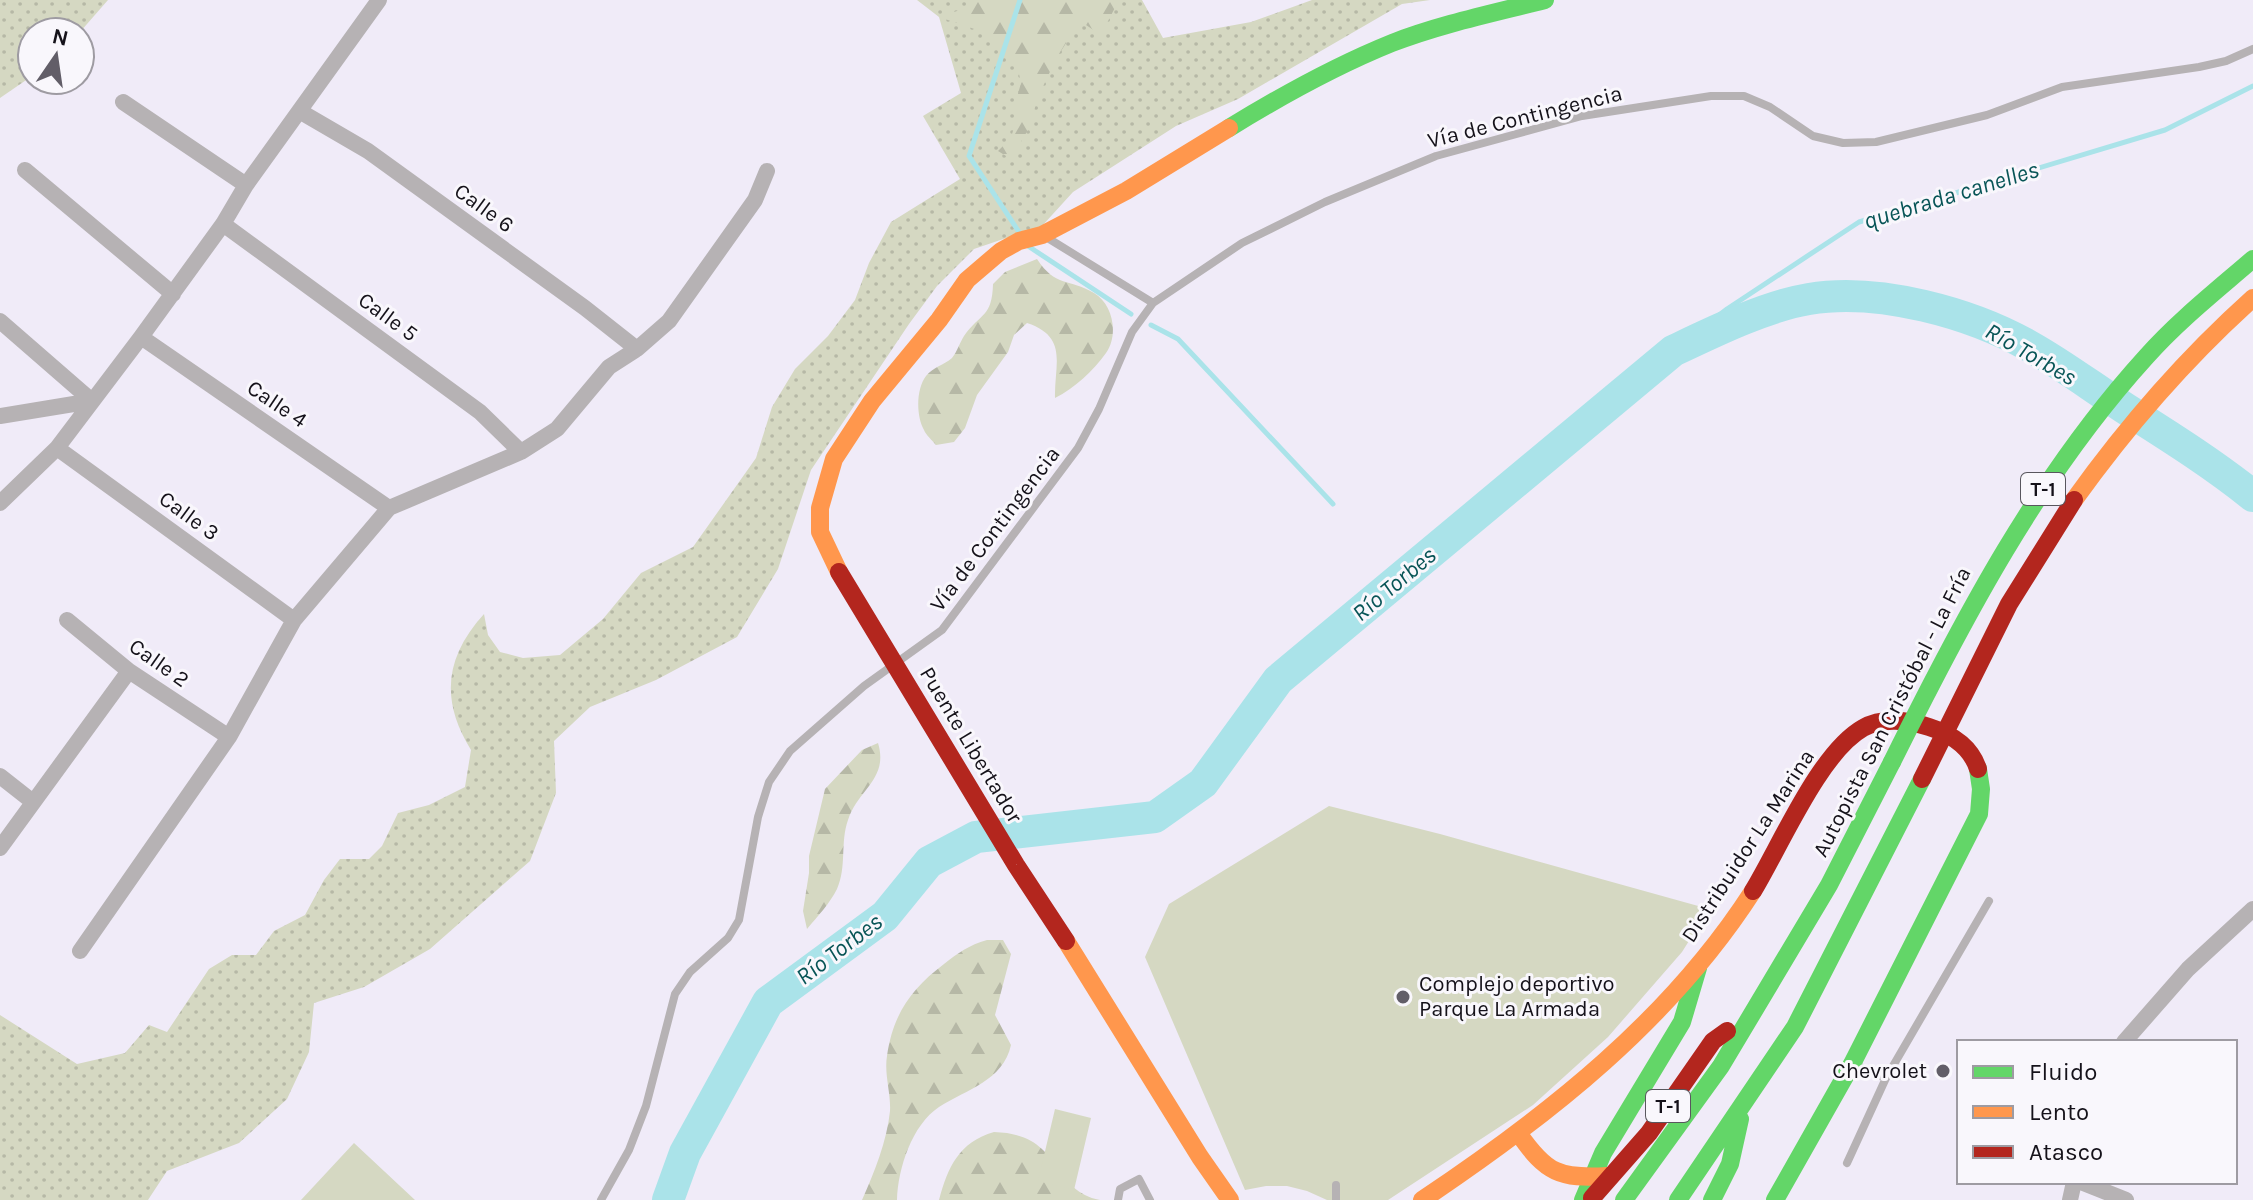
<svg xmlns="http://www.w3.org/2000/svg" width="2253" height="1200" viewBox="0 0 2253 1200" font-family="Karla,sans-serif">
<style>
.grass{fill:url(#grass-dots)}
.forest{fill:url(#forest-firs)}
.green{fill:#d5d8c2}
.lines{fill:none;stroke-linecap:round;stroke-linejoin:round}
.stream{stroke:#aae3e9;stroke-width:5}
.river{stroke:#aae3e9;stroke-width:32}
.lane{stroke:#b6b2b4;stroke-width:8}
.street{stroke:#b6b2b4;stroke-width:16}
.fast{stroke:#63d668;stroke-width:18}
.slow{stroke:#ff974d;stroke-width:18}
.jam{stroke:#b3261e;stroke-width:18}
.fast-bridge{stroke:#63d668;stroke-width:18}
.slow-bridge{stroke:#ff974d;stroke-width:18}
.jam-bridge{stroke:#b3261e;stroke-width:18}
.poi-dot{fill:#625e68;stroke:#f9f7fc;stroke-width:3}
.labels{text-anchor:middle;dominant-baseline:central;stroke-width:6;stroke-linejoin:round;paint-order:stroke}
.shield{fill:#f9f7fc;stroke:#59575e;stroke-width:2}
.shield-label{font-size:20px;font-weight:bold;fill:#15121a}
.street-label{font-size:22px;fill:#15121a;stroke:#f9f7fc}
.poi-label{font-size:22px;fill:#15121a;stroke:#f9f7fc;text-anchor:start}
.water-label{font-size:24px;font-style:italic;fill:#085557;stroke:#f9f7fc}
</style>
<defs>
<pattern id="grass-dots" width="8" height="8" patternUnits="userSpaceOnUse" patternTransform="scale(2)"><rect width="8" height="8" fill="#d5d8c2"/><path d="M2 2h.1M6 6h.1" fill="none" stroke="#b6b8a6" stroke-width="1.8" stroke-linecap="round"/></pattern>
<pattern id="forest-firs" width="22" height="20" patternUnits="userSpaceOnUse" patternTransform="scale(2)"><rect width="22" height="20" fill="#d5d8c2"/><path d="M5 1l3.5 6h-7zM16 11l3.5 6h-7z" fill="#b6b8a6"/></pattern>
</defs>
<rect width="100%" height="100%" fill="#f0ebf8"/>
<path class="grass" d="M0 0H108L80 32H32V76L0 98Z
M917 0H1142L1163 38 1251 22 1312 0H1430L1402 4 1238 99 1176 126 1073 192 1042 226 974 249 937 286 909 324 811 470 778 569 737 637 656 680 590 707 554 741 556 793 530 861 430 949 364 987 314 1003 309 1052 287 1099 239 1143 167 1171 148 1200H0V1015L77 1064 125 1053 149 1025 167 1032 209 969 232 955H256L274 931 305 915 324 880 340 859H369L382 846 398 813 429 805 465 787 471 750C440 700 445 657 484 614L488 635 500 652 523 658 560 655 603 619 641 573 693 547 756 458 772 407 795 369 828 336 855 300 869 263 891 222 960 179 923 116 961 93 939 17Z"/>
<path class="forest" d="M979 0H1119L1107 23 1104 37 1080 21 1056 59 1038 97 1029 128 1011 159 998 151 1011 138 1016 120V101L1021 83 1017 65 989 34 939 17 972 6Z
M1037 259C1056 288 1069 278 1094 293 1113 304 1119 335 1106 353 1093 371 1075 388 1055 398 1054 365 1069 337 1027 323L1014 335 1008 352 977 395 965 428 954 442 936 445C932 440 926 435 924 430 916 416 916 389 926 376 933 367 944 365 952 358 957 352 960 342 964 336 981 312 992 318 993 284L1005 272Z
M878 743C889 779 858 789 848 820 840 842 847 867 837 889 830 903 818 916 807 929L803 911 809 873V856L825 789 862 750Z
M987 940H1003L1011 954 995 1015 1011 1045C1003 1081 967 1089 939 1107 912 1125 898 1168 897 1200H862C874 1173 887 1141 890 1111 891 1093 884 1074 887 1056 893 1014 911 989 944 964 958 953 969 945 987 940Z
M994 1132C1064 1134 1048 1189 1100 1200H939C948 1167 959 1142 994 1132Z"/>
<path class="green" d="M1329 806 1440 834 1709 909 1682 952 1608 1037 1533 1105 1388 1200H1327L1307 1191 1287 1186H1266L1245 1190 1145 957 1169 904Z
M1055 1109 1091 1118 1074 1190 1038 1181Z
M354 1143 415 1200H301Z"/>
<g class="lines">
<path class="stream" d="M1019 232 969 156 1020 0
M1028 246 1131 314
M1151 325 1178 339 1333 504
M1673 351 1727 309 1859 222 2165 130 2253 86"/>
<path class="river" d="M668 1200 685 1153 768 1002 885 916 929 862 976 837 1155 817 1203 783 1278 680 1673 351C1713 332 1766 306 1809 299 1878 287 1972 313 2031 347 2063 365 2092 387 2123 407 2167 435 2212 463 2253 496"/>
<path class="lane" d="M1046 237 1153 303
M1886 1078 1989 901
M1847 1163 1886 1078 1853 1064
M601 1200 629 1150 646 1106 675 994 690 972 728 938 739 920 758 817 769 782 790 751 864 686 942 630 1078 448 1099 409 1132 332 1153 303 1242 243 1325 202 1436 156 1582 116 1711 96H1744L1770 107 1813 136 1843 143 1876 142 1987 115 2062 87 2199 67 2226 61 2253 49
M1118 1200 1120 1189 1139 1179 1150 1200
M1336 1200V1185"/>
<path class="street" d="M123 102 246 185
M301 112 368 151 585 308 637 349
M25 170 173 294
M223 224 480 412 521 452
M0 321 92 401
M141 337 389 508
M0 416 92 401
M57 448 294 620
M0 503 57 448 141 337 223 224 246 185 379 0
M67 620 129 671 229 737
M0 776 33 802
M0 848 129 671
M80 951 229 737 294 620 389 508 521 452 557 429 609 367 637 349 669 321 755 200 767 171
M2124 1042 2188 969 2253 909
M2081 1182 2126 1200
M2070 1200 2074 1182"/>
<path class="fast" d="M1229 128C1281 96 1335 66 1392 43 1441 24 1494 13 1545 0
M1583 1200 1603 1153 1682 1022 1698 968
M1624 1200 1721 1066 1829 885 1892 762
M1678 1200 1795 1027 1922 779
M1712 1200 1730 1164 1740 1119
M1775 1200 1852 1064 1979 814 1981 789 1978 769"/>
<path class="slow" d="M839 572 820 532V508L834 459 872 401 939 320 967 280 1001 251 1019 241 1042 235 1126 191 1229 128
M1066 941 1200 1157 1230 1200
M1519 1134C1546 1173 1560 1179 1607 1176
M1422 1200C1549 1115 1670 1020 1753 891"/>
<path class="jam" d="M1753 891C1780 847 1819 753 1863 728 1882 717 1908 720 1929 727 1951 734 1971 747 1978 769
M1592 1198 1649 1133 1713 1041 1727 1031"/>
<path class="fast-bridge" d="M1892 762C1963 619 2038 476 2146 357 2178 321 2216 291 2253 259"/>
<path class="slow-bridge" d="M2074 500C2127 426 2185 359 2253 298"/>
<path class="jam-bridge" d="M839 572 1016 865 1066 941
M1922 779 2009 604 2074 500"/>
</g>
<g class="poi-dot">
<circle cx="1403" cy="997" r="8"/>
<circle cx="1943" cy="1071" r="8"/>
</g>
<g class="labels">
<g class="shield">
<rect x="2021" y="473" width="44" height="32" rx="6"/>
<rect x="1646" y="1090" width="44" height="32" rx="6"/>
</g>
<g class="shield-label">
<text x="2043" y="489">T-1</text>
<text x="1668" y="1106">T-1</text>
</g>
<g class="street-label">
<text transform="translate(1525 117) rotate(-14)">Vía de Contingencia</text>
<text transform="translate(484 208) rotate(36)">Calle 6</text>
<text transform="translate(388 317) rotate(36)">Calle 5</text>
<text transform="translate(277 404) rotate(34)">Calle 4</text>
<text transform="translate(189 516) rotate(36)">Calle 3</text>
<text transform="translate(995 529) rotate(-53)">Vía de Contingencia</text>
<text transform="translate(159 663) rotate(35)">Calle 2</text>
<text transform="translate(1892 712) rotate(-63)">Autopista San Cristóbal - La Fría</text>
<text transform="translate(971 745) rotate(59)">Puente Libertador</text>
<text transform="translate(1748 846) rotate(-57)">Distribuidor La Marina</text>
</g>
<g class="poi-label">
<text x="1419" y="984">Complejo deportivo<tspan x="1419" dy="25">Parque La Armada</tspan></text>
<text x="1927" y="1071" text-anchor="end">Chevrolet</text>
</g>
<g class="water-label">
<text transform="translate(1951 195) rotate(-17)">quebrada canelles</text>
<text transform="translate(2031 354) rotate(30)">Río Torbes</text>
<text transform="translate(1394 584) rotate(-40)">Río Torbes</text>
<text transform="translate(839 949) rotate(-37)">Río Torbes</text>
</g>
</g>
<rect x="1957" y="1040" width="280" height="144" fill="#f9f7fc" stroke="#9e9ba2" stroke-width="2"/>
<rect x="1973" y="1066" width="40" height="12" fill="#63d668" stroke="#9e9ba2" stroke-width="2"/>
<text x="2029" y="1080" font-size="24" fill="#15121a">Fluido</text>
<rect x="1973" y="1106" width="40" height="12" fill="#ff974d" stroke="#9e9ba2" stroke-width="2"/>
<text x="2029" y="1120" font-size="24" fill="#15121a">Lento</text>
<rect x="1973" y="1146" width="40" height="12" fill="#b3261e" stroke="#9e9ba2" stroke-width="2"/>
<text x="2029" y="1160" font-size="24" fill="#15121a">Atasco</text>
<g transform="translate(56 56) rotate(13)"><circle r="38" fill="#f9f7fc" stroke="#9e9ba2" stroke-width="2"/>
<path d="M0-6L14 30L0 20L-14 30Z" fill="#625e68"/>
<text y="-12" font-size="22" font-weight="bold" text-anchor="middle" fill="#15121a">N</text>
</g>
</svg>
